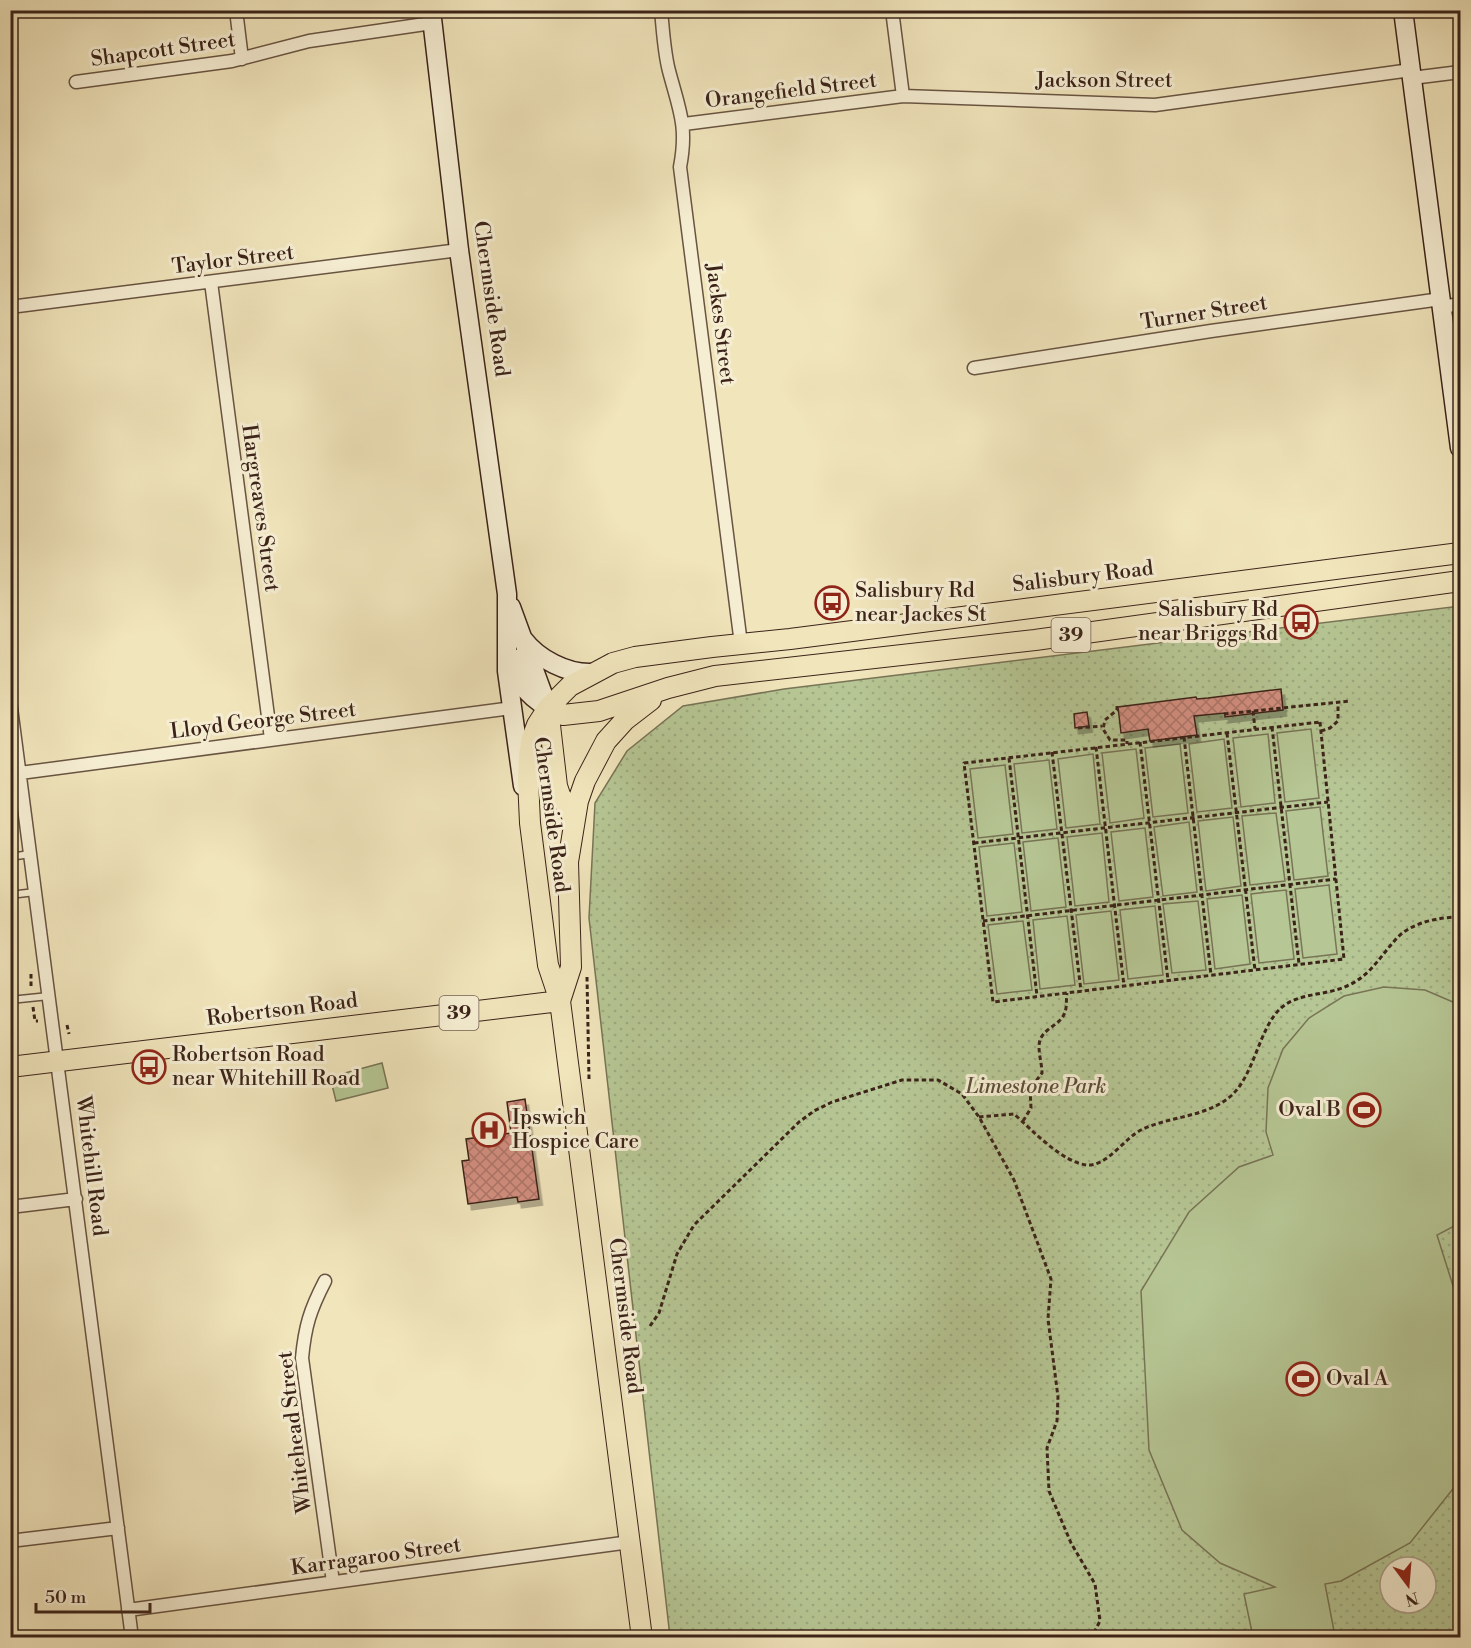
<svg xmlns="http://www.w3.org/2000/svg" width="1471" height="1648" viewBox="0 0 1471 1648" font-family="'Libre Bodoni',serif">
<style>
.grass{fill:url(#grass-dots);stroke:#787456;stroke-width:1.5;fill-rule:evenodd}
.garden{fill:#b6c694;stroke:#787456;stroke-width:1.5}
.building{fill:url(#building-cross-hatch);stroke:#3b2319;stroke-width:1.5;filter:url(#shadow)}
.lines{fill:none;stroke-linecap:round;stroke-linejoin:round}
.lane-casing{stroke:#685442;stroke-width:9}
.street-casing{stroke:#685442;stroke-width:15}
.secondary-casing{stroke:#3b2319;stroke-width:21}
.primary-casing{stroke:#3b2319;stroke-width:22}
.path{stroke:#3b2319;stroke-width:3;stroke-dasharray:4.5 3;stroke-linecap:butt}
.lane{stroke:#f6eed3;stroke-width:6}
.street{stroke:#f6eed3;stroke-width:12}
.secondary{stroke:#f6eed3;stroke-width:18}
.primary{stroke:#f1e5bc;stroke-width:20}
.labels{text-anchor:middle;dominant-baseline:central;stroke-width:6;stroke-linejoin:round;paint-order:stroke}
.shield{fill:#f6eed3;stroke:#736051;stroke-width:1.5}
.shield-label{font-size:20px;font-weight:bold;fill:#3b2319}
.street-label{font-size:21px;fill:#3b2319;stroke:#f6eed3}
.poi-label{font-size:21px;fill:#3b2319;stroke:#f6eed3;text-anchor:start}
.park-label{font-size:21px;font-style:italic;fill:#5a4c38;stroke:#f6eed3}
</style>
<defs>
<pattern id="grass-dots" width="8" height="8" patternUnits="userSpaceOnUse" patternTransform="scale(1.5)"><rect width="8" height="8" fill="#b6c694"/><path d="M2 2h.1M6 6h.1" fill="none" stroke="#9daa7f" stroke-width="1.8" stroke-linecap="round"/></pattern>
<pattern id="building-cross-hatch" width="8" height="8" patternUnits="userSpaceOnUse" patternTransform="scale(1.5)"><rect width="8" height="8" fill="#d28e7f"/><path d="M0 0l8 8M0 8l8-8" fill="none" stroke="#ac7467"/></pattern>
<filter id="shadow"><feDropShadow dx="3.5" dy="6" stdDeviation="0" flood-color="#0004"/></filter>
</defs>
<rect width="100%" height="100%" fill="#f1e5bc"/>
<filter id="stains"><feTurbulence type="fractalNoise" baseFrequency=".00333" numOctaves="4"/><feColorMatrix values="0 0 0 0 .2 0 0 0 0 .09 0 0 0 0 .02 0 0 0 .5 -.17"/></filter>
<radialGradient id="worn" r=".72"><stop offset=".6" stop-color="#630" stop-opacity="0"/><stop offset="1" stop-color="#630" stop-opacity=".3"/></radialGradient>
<path class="grass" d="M1460 606V1637H670L589 918 595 803 627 751 683 706 784 689ZM1390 1567H1426V1603H1390Z"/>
<path class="garden" d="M1311 729 1319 798 1285 802 1277 733Z
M1268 734 1275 803 1241 807 1233 738Z
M1224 739 1232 808 1197 812 1189 744Z
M1180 744 1188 813 1153 817 1145 748Z
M1136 749 1144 818 1110 823 1102 753Z
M1093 754 1100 824 1066 828 1058 759Z
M1049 760 1057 829 1022 833 1014 764Z
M1005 765 1013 834 978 838 970 769Z
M1320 807 1328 876 1294 880 1286 811Z
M1276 813 1285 881 1250 885 1242 816Z
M1233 817 1241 886 1206 891 1198 821Z
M1189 822 1197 892 1163 896 1154 827Z
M1145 828 1153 897 1119 901 1111 832Z
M1102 833 1109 902 1075 906 1067 837Z
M1058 838 1066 907 1031 911 1023 842Z
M1014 843 1022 912 987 916 979 847Z
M1329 885 1337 954 1303 958 1295 889Z
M1286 890 1294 959 1259 963 1251 894Z
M1242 895 1250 964 1215 969 1207 899Z
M1198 901 1206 970 1172 973 1163 904Z
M1155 906 1163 975 1128 979 1120 910Z
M1111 911 1119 980 1084 984 1076 915Z
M1067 916 1075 985 1040 989 1033 920Z
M1023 921 1032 990 997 994 988 925Z
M1384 987 1425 990 1460 1005V1223L1437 1235 1460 1308V1480L1410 1543 1341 1581 1325 1584 1334 1631 1302 1637H1253L1244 1594 1275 1587 1220 1563 1182 1530 1149 1450 1141 1291 1189 1212 1239 1167 1273 1155 1266 1132 1268 1088 1283 1049 1309 1018 1344 996Z
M382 1063 388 1088 336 1101 330 1077Z"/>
<path class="building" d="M1281 689 1283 710 1225 717V713L1194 716 1197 735 1150 741 1148 729 1121 733 1118 707 1196 697 1197 699 1208 698Z
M1087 712 1089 726 1075 728 1074 714Z
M525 1099 539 1199 518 1202 517 1197 468 1204 462 1161 469 1160 466 1139 511 1133 507 1102Z"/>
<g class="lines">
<defs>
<path id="lane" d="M10 857 30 854
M10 895 35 892
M10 1000 49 996"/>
<path id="street" d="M236 10 242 59
M661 10C663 30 664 52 669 71 679 109 688 126 680 167L741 644
M892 10 903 96
M1412 78 1460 72
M76 82 232 61 309 41 432 23
M684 124 903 96 1155 105 1411 70
M211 282 271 739
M10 307 459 250
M1442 307 1460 304
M974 368 1211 331 1441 299
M10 700 132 1638
M20 773 512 708
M10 1207 76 1199
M325 1281C310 1310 305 1326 302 1358L333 1582
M10 1541 118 1528
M128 1610 630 1542"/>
<path id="secondary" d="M431 10 459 250 507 594V671L523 786
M1403 10 1460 448
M511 607 548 708
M523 639C538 659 567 674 592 673
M513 658C520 685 524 693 548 708"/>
<path id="primary" d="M548 708 563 715 599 711 668 688 715 676 1035 640 1460 581
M548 708 557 786 560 795 574 819
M560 1001 571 967 568 862 578 801 585 781 606 741 625 720 651 700
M10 1067 560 1001
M642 1638 560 1001 548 965 530 823 528 779 529 755 532 738 537 725 548 708 570 686 613 663 635 657 712 647 790 639 1460 553"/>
</defs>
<use href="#lane" class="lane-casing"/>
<use href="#street" class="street-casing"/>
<use href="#secondary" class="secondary-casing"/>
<use href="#primary" class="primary-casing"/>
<path class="path" d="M1117 706V710L1105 720 1103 729 1110 740H1127V744
M1253 711 1255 729
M1224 714 1350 701
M1320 722 1344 959 993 1002 964 763Z
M1272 727 1299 964
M1078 728 1102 726
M1321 731 1330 728 1338 721V703
M1227 733 1255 970
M1184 737 1211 975
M1140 742 1168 980
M1096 747 1124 986
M1052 752 1081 991
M1009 758 1037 996
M974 843 1328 802
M983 921 1336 879
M31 974V988
M587 977 589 1079
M33 1007 35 1021H38
M67 1025 69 1034
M979 1117 1014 1114C1032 1130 1063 1163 1087 1165 1107 1167 1126 1136 1143 1129 1171 1116 1208 1117 1232 1095 1255 1073 1259 1028 1281 1008 1299 992 1328 996 1349 985 1371 975 1381 955 1397 938 1412 922 1440 917 1460 917
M1023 1121 1031 1108 1030 1089 1042 1073C1042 1063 1037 1049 1040 1040 1045 1027 1061 1025 1065 1012 1067 1007 1066 999 1067 993
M650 1326 659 1313 677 1254 694 1225 799 1122 814 1111 832 1102 902 1080H938L962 1094 979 1117 1014 1180 1051 1279 1048 1319 1058 1397 1057 1421 1047 1448 1049 1491 1071 1543 1095 1584 1100 1621 1091 1638"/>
<use href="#lane" class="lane"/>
<use href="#street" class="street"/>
<use href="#secondary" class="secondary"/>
<use href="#primary" class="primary"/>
</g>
<defs>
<symbol id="bus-ring" viewBox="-11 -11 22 22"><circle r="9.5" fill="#f6eed3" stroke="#8f2418" stroke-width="1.5"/><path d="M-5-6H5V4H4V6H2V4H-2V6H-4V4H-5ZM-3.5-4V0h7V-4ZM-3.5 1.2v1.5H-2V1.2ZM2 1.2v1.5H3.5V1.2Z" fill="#8f2418"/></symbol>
<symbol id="stadium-ring" viewBox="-11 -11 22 22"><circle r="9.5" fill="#f6eed3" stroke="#8f2418" stroke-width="1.5"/><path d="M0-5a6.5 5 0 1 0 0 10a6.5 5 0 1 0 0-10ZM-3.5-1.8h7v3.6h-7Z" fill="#8f2418"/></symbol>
<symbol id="hospital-ring" viewBox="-11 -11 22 22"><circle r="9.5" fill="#f6eed3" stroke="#8f2418" stroke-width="1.5"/><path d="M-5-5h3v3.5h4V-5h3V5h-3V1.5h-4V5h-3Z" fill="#8f2418"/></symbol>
</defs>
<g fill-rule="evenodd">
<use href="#bus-ring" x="813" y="584" width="38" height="38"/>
<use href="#bus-ring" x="1282" y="603" width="38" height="38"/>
<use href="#bus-ring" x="130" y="1048" width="38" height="38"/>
<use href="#stadium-ring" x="1345" y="1091" width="38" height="38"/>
<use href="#hospital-ring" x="470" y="1111" width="38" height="38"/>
<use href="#stadium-ring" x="1284" y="1360" width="38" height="38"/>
</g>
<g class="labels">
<g class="shield">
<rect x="1051.5" y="618" width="39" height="34" rx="4.5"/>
<rect x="439.5" y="996" width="39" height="34" rx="4.5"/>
</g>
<g class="shield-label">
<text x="1071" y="635">39</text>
<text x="459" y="1013">39</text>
</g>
<g class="street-label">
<text transform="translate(163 50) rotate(-8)">Shapcott Street</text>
<text x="1104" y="81">Jackson Street</text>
<text transform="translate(791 91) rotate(-7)">Orangefield Street</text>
<text transform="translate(233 260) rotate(-7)">Taylor Street</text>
<text transform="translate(491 299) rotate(82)">Chermside Road</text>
<text transform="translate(1204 313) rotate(-9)">Turner Street</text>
<text transform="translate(720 324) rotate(83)">Jackes Street</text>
<text transform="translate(260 508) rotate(82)">Hargreaves Street</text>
<text transform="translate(1083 577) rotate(-7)">Salisbury Road</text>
<text transform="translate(263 721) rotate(-7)">Lloyd George Street</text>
<text transform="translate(551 815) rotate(82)">Chermside Road</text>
<text transform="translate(282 1010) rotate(-7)">Robertson Road</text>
<text transform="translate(91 1166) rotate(83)">Whitehill Road</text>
<text transform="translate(625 1316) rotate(83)">Chermside Road</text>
<text transform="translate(295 1432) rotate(-97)">Whitehead Street</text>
<text transform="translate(376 1557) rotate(-8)">Karragaroo Street</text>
</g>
<g class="poi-label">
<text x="855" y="591">Salisbury Rd<tspan x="855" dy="24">near Jackes St</tspan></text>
<text x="1278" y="610" text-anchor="end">Salisbury Rd<tspan x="1278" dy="24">near Briggs Rd</tspan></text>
<text x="172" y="1055">Robertson Road<tspan x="172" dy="24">near Whitehill Road</tspan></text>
<text x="1341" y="1110" text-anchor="end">Oval B</text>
<text x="512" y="1118">Ipswich<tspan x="512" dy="24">Hospice Care</tspan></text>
<text x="1326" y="1379">Oval A</text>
</g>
<g class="park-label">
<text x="1036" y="1087">Limestone Park</text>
</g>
</g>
<rect width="1471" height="1648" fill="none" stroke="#f1e5bc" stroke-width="36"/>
<rect x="12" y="12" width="1447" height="1624" fill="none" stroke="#3b2319" stroke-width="3"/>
<rect x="18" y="18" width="1435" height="1612" fill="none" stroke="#3b2319" stroke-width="1.5"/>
<g transform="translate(1408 1585) rotate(164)"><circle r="28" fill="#f6eed3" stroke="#ab9d89" stroke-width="1.5"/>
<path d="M0-4.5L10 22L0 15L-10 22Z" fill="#8f2418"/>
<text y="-9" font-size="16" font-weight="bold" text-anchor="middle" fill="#3b2319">N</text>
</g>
<path d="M36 1603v9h114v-9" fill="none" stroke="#3b2319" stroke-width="3"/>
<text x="45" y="1603" font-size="18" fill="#3b2319" stroke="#f6eed3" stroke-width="4.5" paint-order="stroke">50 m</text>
<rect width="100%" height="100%" filter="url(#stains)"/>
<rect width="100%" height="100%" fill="url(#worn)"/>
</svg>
